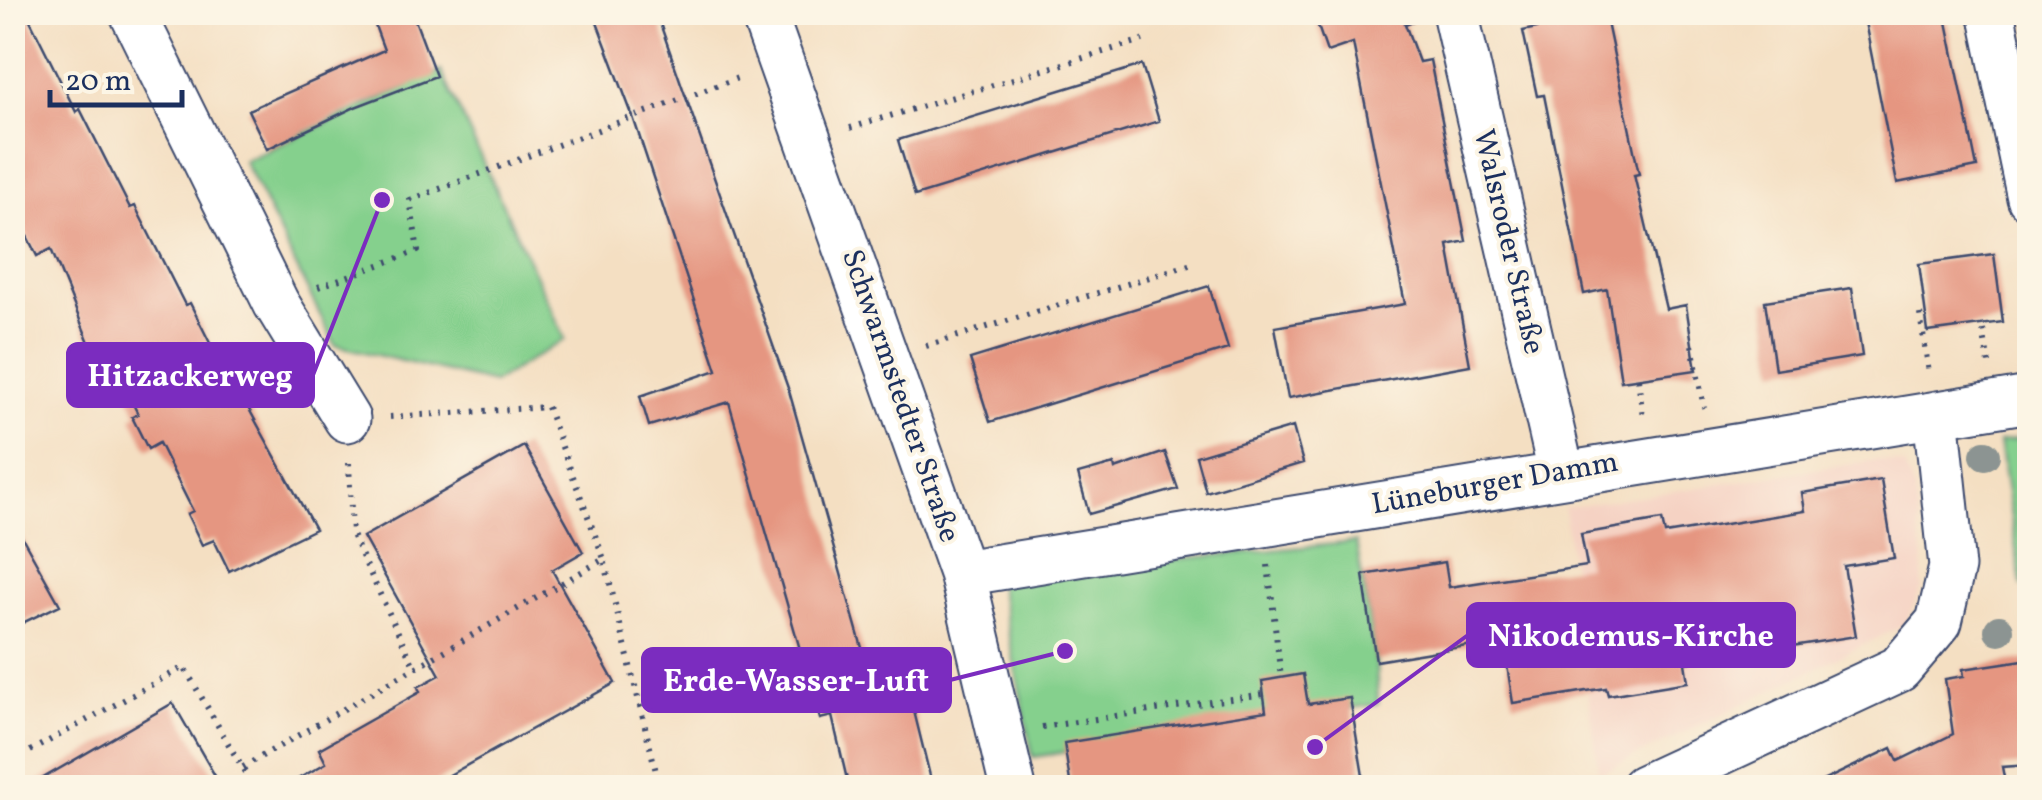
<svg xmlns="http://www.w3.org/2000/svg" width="2042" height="800" viewBox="0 0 2042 800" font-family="Vollkorn,serif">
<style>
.built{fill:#f5d2c3}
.green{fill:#85d08d;stroke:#508076;stroke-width:2.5}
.building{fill:#e59681}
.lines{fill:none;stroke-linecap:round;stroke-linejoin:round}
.minor-casing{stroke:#3c496d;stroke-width:49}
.path{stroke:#3c496d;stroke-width:6;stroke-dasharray:2.5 8;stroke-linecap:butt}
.minor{stroke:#fff;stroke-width:45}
.tree{fill:#8c9492}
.labels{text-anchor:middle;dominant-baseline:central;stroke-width:8;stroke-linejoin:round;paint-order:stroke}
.street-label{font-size:30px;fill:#1b2f5e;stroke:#fcf5e5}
.leader{fill:none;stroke:#7b2cbf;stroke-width:4}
.callout-dot{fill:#7b2cbf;stroke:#fcf5e5;stroke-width:4}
.callout{fill:#7b2cbf;stroke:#7b2cbf;stroke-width:4}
.callout-label{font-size:32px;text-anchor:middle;font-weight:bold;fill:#fff}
</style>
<rect width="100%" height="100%" fill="#fcf5e5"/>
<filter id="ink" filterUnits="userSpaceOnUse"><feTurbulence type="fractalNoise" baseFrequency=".01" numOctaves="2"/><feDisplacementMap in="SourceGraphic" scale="20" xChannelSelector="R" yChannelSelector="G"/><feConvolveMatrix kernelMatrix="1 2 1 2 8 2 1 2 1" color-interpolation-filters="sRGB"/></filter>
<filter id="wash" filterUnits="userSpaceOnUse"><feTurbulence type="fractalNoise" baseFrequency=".0048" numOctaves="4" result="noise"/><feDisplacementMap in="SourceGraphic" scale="40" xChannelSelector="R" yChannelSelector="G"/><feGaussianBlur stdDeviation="2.25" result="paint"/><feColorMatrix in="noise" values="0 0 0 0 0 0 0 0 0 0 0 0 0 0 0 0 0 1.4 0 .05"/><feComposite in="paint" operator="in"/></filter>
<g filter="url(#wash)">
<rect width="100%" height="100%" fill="#f4dfc2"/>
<path class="built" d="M1877 460 1904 465 1915 492 1923 561 1922 588 1904 625 1599 774 1564 508Z"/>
<path class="green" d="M441 71 565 339 493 383 335 345 244 161Z
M2029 437 2030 585 2022 586 1999 442Z
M1356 542 1376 662 1378 704 1033 757 997 576Z"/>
<g id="blocks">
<path class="building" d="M12 12H26L76 112 80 109 130 208 135 206 185 305 190 303 240 403 244 400 315 529 229 571 214 540 202 545 187 514 193 511 159 443 148 449 132 417 138 414 104 347 93 352 51 249 37 256 12 206Z
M370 12H412L436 76 355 107 267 149 248 110 384 50Z
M593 12H656L789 391 880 711 912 703 933 788H849L832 716 820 719 729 402 649 426 640 396 717 370 633 117Z
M1313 12H1423L1424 17 1405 24 1419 62 1430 60 1466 241 1448 245 1470 365 1288 398 1275 327 1405 304 1353 43 1327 52Z
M1863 12H1945L1977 167 1897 183Z
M1605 13 1639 174 1634 175 1666 309 1686 305 1696 370 1621 381 1607 289 1584 294 1544 95 1537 96 1523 31Z
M1142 65 1159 121 915 196 898 140Z
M1994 254 2003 322 1928 332 1919 264Z
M1209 286 1228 349 990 422 970 359Z
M1852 288 1862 356 1775 370 1765 301Z
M1293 427 1303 463 1206 492 1196 456Z
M524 446 583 552 552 570 615 683 426 788H282L326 763 319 749 420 692 418 687 440 675 363 537Z
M1165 452 1178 489 1089 514 1078 474 1114 464 1115 469Z
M1881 480 1894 558 1844 566 1856 636 1685 663 1688 682 1608 695 1606 688 1513 703 1503 640 1376 661 1363 575 1445 562 1449 587 1587 566 1581 534 1662 520 1665 534 1805 511 1802 493Z
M12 519 60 605 12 628Z
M2030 659V765L2002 767 2006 788H1808L1892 748 1898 761 1953 734 1945 679 1964 676 1963 669Z
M1303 674 1308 704 1350 698 1365 788H1071L1064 743 1266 711 1262 681Z
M173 703 222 788H26Z"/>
</g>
</g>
<g filter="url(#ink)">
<use href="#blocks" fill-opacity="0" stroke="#3c496d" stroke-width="2.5"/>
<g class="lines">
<defs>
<path id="minor" d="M132 12 276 303 347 419
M763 12 962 573 1013 788
M1455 12 1561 472
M1991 12 2030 198
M962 573 2030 399
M1643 788 1899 669 1939 622 1952 567 1936 414"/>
</defs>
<use href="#minor" class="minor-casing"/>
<path class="path" d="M850 128 1143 40
M318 287 418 251 410 200 743 76
M1920 314 1929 373
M1983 330 1989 364
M1692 345 1704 408
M926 346 1195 263
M1638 379 1643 417
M390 417 547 407 604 559
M349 463 352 535 415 668 604 559 660 788
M1268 565 1281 678
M1042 727 1264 694
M12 761 184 667 254 788
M243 767 415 668"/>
<use href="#minor" class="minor"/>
</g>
<g class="tree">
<circle cx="1985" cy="455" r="15"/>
<circle cx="1999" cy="630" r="15"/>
</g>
</g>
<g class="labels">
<g class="street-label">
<text transform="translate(1508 242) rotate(77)">Walsroder Straße</text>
<text transform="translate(900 396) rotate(71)">Schwarmstedter Straße</text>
<text transform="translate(1495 484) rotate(-10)">Lüneburger Damm</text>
</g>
</g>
<path class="leader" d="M382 200L313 375M1315 747L1468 635M1065 651L950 680"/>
<g class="callout-dot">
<circle cx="382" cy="200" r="10"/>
<circle cx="1315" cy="747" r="10"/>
<circle cx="1065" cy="651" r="10"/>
</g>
<g class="callout">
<rect x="68" y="344" width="245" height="62" rx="10"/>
<rect x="1468" y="604" width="326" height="62" rx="10"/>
<rect x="643" y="649" width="307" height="62" rx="10"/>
</g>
<g class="callout-label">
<text x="190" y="386">Hitzackerweg</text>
<text x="1631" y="646">Nikodemus-Kirche</text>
<text x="796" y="691">Erde-Wasser-Luft</text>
</g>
<rect width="2042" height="800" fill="none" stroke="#fcf5e5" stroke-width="50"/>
<path d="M50 90v15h132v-15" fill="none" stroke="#1b2f5e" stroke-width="5"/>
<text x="65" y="90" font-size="30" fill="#1b2f5e" stroke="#fcf5e5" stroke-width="8" paint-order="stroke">20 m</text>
</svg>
